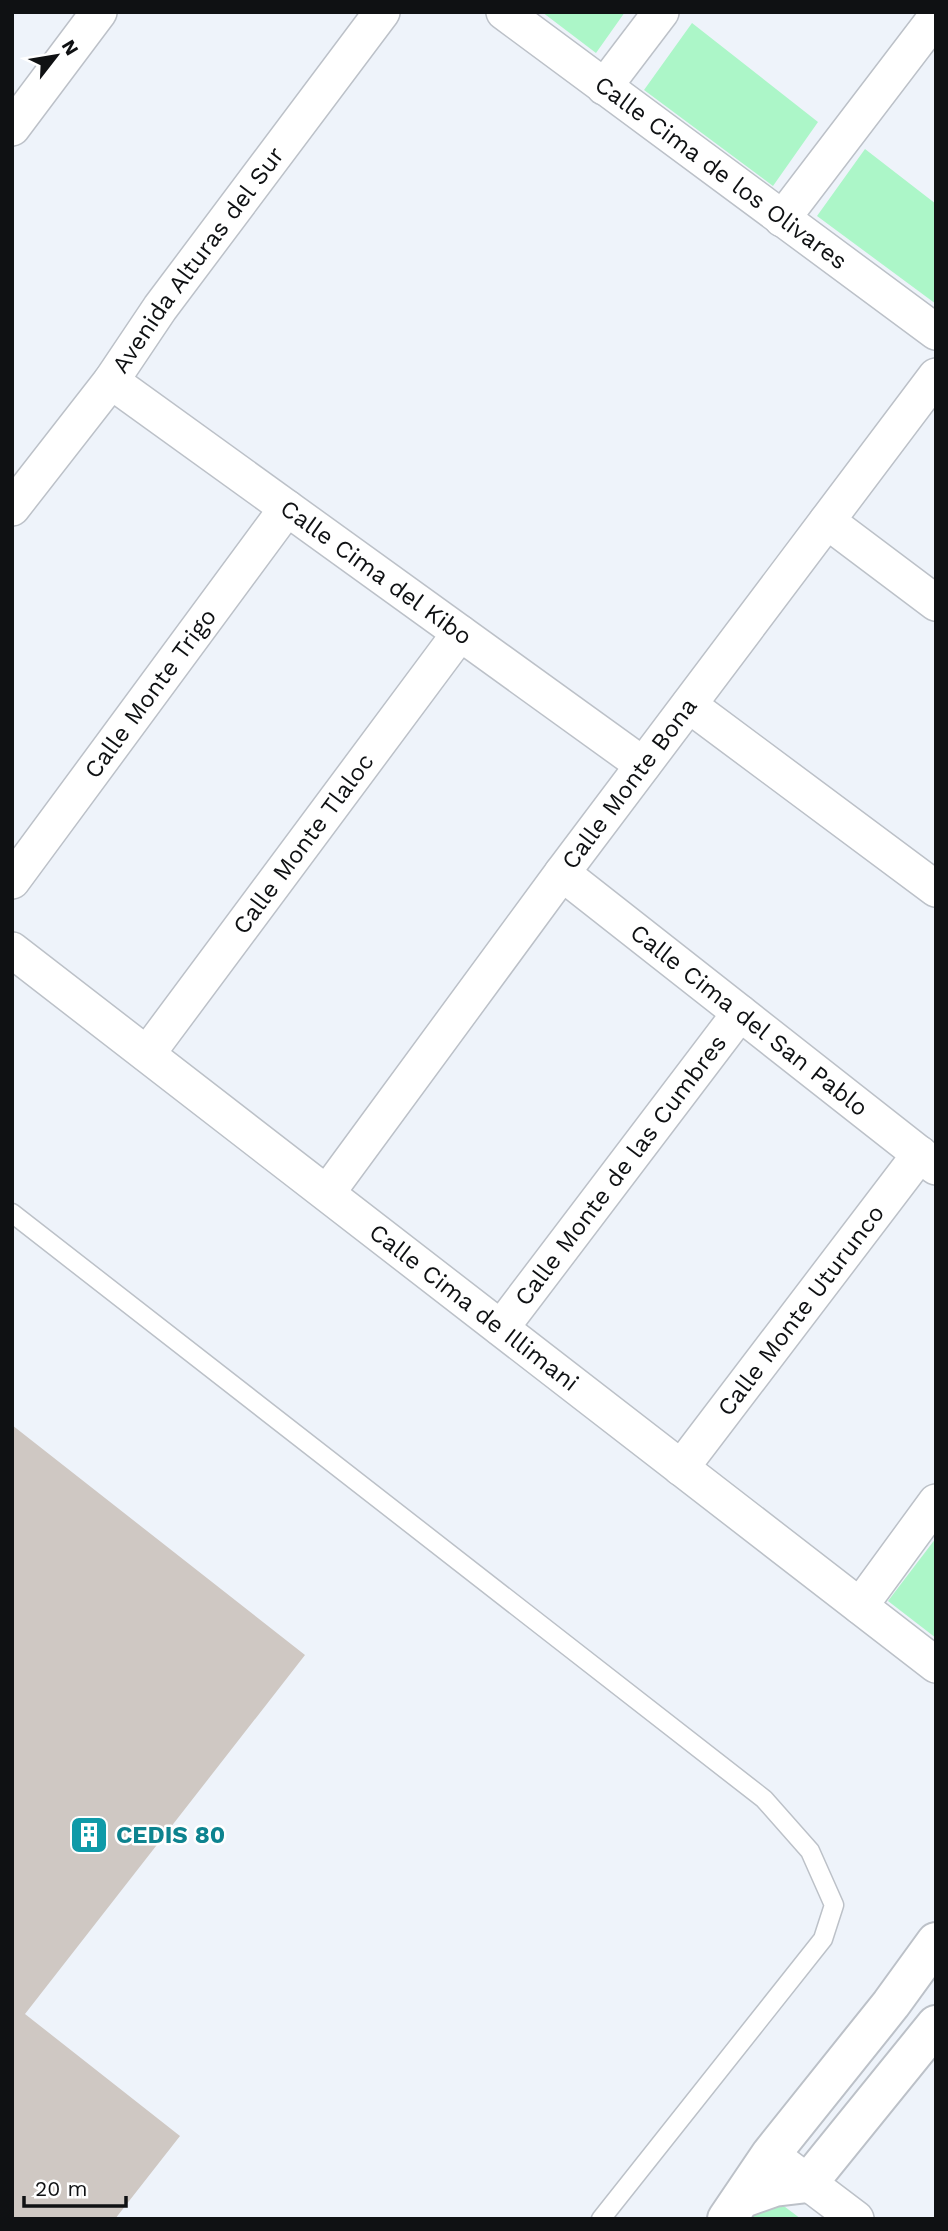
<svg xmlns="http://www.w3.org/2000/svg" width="948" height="2231" viewBox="0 0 948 2231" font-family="'Work Sans',sans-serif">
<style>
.green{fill:#acf6c8}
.building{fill:#cfc8c3}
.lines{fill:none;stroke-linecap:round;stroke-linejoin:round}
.lane-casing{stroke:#bcc1c8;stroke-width:21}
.street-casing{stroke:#bcc1c8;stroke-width:38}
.secondary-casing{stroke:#bcc1c8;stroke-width:42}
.lane{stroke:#fff;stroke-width:18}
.street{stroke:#fff;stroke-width:35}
.secondary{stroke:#fff;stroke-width:38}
.labels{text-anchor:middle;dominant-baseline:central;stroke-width:5;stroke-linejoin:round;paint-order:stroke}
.street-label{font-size:24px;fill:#0f1113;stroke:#fff}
.culture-label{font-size:24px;font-weight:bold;fill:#0d838f;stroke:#fff;text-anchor:start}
</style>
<rect width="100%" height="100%" fill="#eef3fa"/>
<path class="green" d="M542 12H625L596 53Z
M692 23 818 122 773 186 644 90Z
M865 149 936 204V304L817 216Z
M936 1538V1638L888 1601Z
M744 2176 801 2219H708Z"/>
<path class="building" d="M12 1425 305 1655 25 2014 180 2136 115 2219H12Z"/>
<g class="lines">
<defs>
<path id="lane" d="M12 1213 764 1799 810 1851 834 1905 823 1939 601 2219"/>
<g id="street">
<path id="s1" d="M504 12 936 332"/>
<path d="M604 87 661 12"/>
<path d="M12 128 99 12"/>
<path d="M782 219 936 17"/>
<path id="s2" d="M111 381 643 765"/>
<path id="s3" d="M12 508 111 381 160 308 382 12"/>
<path d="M827 521 936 603"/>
<path d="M689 705 936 889"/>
<path id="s4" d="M562 873 936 1167"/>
<path id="s5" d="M12 881 287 508"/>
<path id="s6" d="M12 950 936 1665"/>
<path id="s7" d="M147 1054 460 633"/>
<path id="s8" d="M327 1193 562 873 936 376"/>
<path id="s9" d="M501 1328 740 1013"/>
<path id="s10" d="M681 1468 920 1154"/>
<path d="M860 1606 936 1502"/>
<path d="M786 2166 856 2219"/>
</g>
<path id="secondary" d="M743 2198 774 2187 808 2183 936 2025
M727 2219 771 2154 891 2004 936 1942"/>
</defs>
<use href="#lane" class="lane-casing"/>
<use href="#street" class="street-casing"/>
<use href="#secondary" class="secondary-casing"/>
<use href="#lane" class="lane"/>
<use href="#street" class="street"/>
<use href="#secondary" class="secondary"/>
</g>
<defs>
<symbol id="building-square" viewBox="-11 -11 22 22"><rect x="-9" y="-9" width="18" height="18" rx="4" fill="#0f9aa8" stroke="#fff"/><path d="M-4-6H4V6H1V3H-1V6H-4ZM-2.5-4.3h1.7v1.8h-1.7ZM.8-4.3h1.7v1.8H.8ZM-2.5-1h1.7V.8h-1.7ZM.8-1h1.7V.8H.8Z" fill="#fff"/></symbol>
</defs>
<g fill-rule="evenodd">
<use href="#building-square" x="67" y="1813" width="44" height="44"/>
</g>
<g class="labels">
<g class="street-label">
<text stroke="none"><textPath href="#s1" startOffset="270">Calle Cima de los Olivares</textPath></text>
<text stroke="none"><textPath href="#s3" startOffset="310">Avenida Alturas del Sur</textPath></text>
<text stroke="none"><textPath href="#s2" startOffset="327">Calle Cima del Kibo</textPath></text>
<text stroke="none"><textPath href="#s5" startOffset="233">Calle Monte Trigo</textPath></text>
<text stroke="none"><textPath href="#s8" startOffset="509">Calle Monte Bona</textPath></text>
<text stroke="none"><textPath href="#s7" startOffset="262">Calle Monte Tlaloc</textPath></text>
<text stroke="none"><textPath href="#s4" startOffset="238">Calle Cima del San Pablo</textPath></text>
<text stroke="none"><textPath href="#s9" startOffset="198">Calle Monte de las Cumbres</textPath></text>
<text stroke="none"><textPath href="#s6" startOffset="584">Calle Cima de Illimani</textPath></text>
<text stroke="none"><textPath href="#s10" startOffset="198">Calle Monte Uturunco</textPath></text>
</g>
<g class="culture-label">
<text x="116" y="1835">CEDIS 80</text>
</g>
</g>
<rect width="948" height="2231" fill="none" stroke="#0f1113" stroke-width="28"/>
<g transform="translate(56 56) rotate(59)" stroke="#ffffff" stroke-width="5" paint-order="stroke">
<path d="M0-5L12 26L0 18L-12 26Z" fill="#0f1113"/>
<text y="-10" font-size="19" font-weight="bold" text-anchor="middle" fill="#0f1113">N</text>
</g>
<path d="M24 2196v10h102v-10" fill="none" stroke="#0f1113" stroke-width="3.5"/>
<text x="35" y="2196" font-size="21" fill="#0f1113" stroke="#ffffff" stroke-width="5" paint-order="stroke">20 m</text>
</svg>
